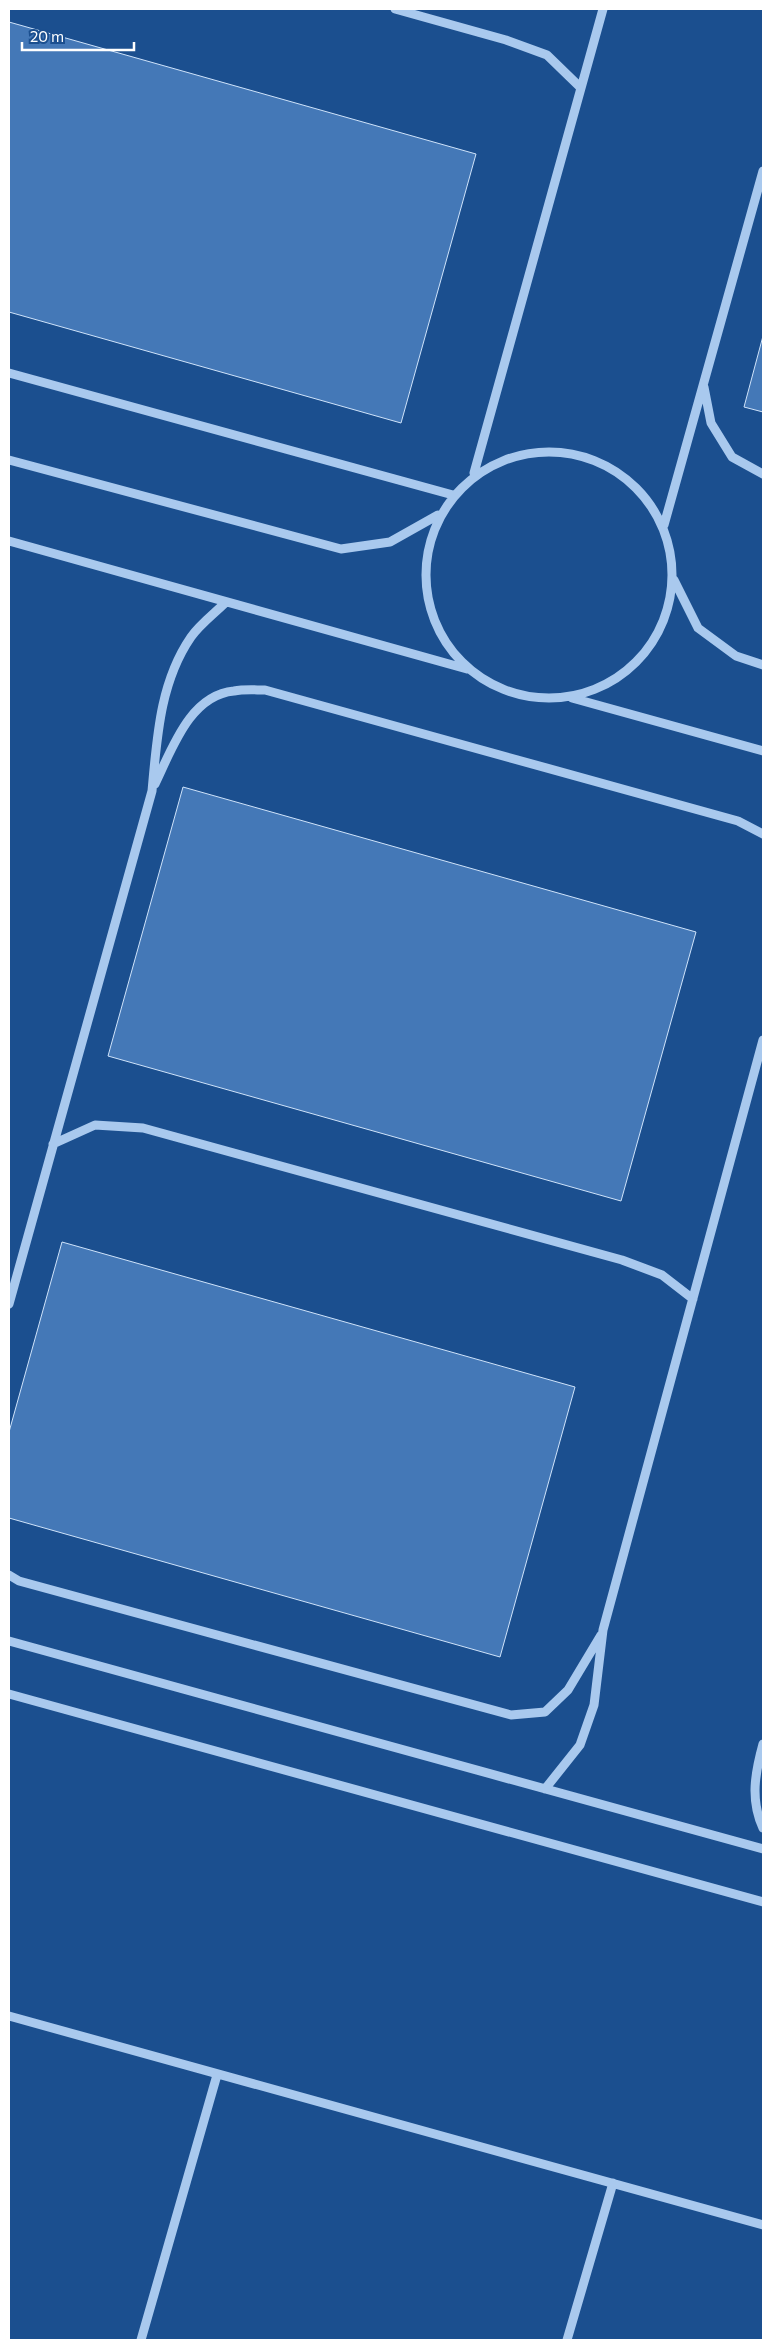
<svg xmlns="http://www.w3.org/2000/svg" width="772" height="2349" viewBox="0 0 772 2349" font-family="Commissioner,sans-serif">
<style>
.building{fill:#4478b7;stroke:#cfe3fa}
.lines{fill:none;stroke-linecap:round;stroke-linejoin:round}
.minor{stroke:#a9c9ee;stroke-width:9}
</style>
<rect width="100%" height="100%" fill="#1b4f8f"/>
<path class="building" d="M9 22 476 154 401 423 9 312Z
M763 336V412L744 407Z
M183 787 696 932 621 1201 108 1056Z
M62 1242 575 1387 500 1657 9 1518V1432Z"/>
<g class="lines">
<path class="minor" d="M395 9 506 40 547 55 581 88
M9 373 453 495
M704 387 711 423 732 457 763 474
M426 575a123 123 0 1 1 246 0a123 123 0 1 1-246 0Z
M9 460 341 549 390 542 438 515
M474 473 603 9
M664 525 763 171
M9 541 467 669
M674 580 698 628 736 656 763 665
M572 698 763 751
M155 784C172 749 190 695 234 691 244 689 255 690 265 690L738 821 763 834
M53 1144 95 1125 143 1128 622 1260 662 1275 693 1299
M9 1304 152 791C157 737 160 682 191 637 200 624 215 613 226 602
M9 1575 19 1581 511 1715 545 1712 568 1690 601 1635
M9 1641 763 1849
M9 1694 763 1902
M763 1744C755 1773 750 1800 763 1828
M545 1789 580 1745 594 1705 603 1630 763 1040
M9 2016 763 2225
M141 2340 217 2075
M567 2340 613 2183"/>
</g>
<rect width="772" height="2349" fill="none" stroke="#ffffff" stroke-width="20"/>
<path d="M22 42v8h112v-8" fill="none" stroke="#ffffff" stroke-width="2.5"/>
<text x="30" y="42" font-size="15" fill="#ffffff" stroke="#1b4f8f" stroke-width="4" paint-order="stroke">20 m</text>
</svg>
